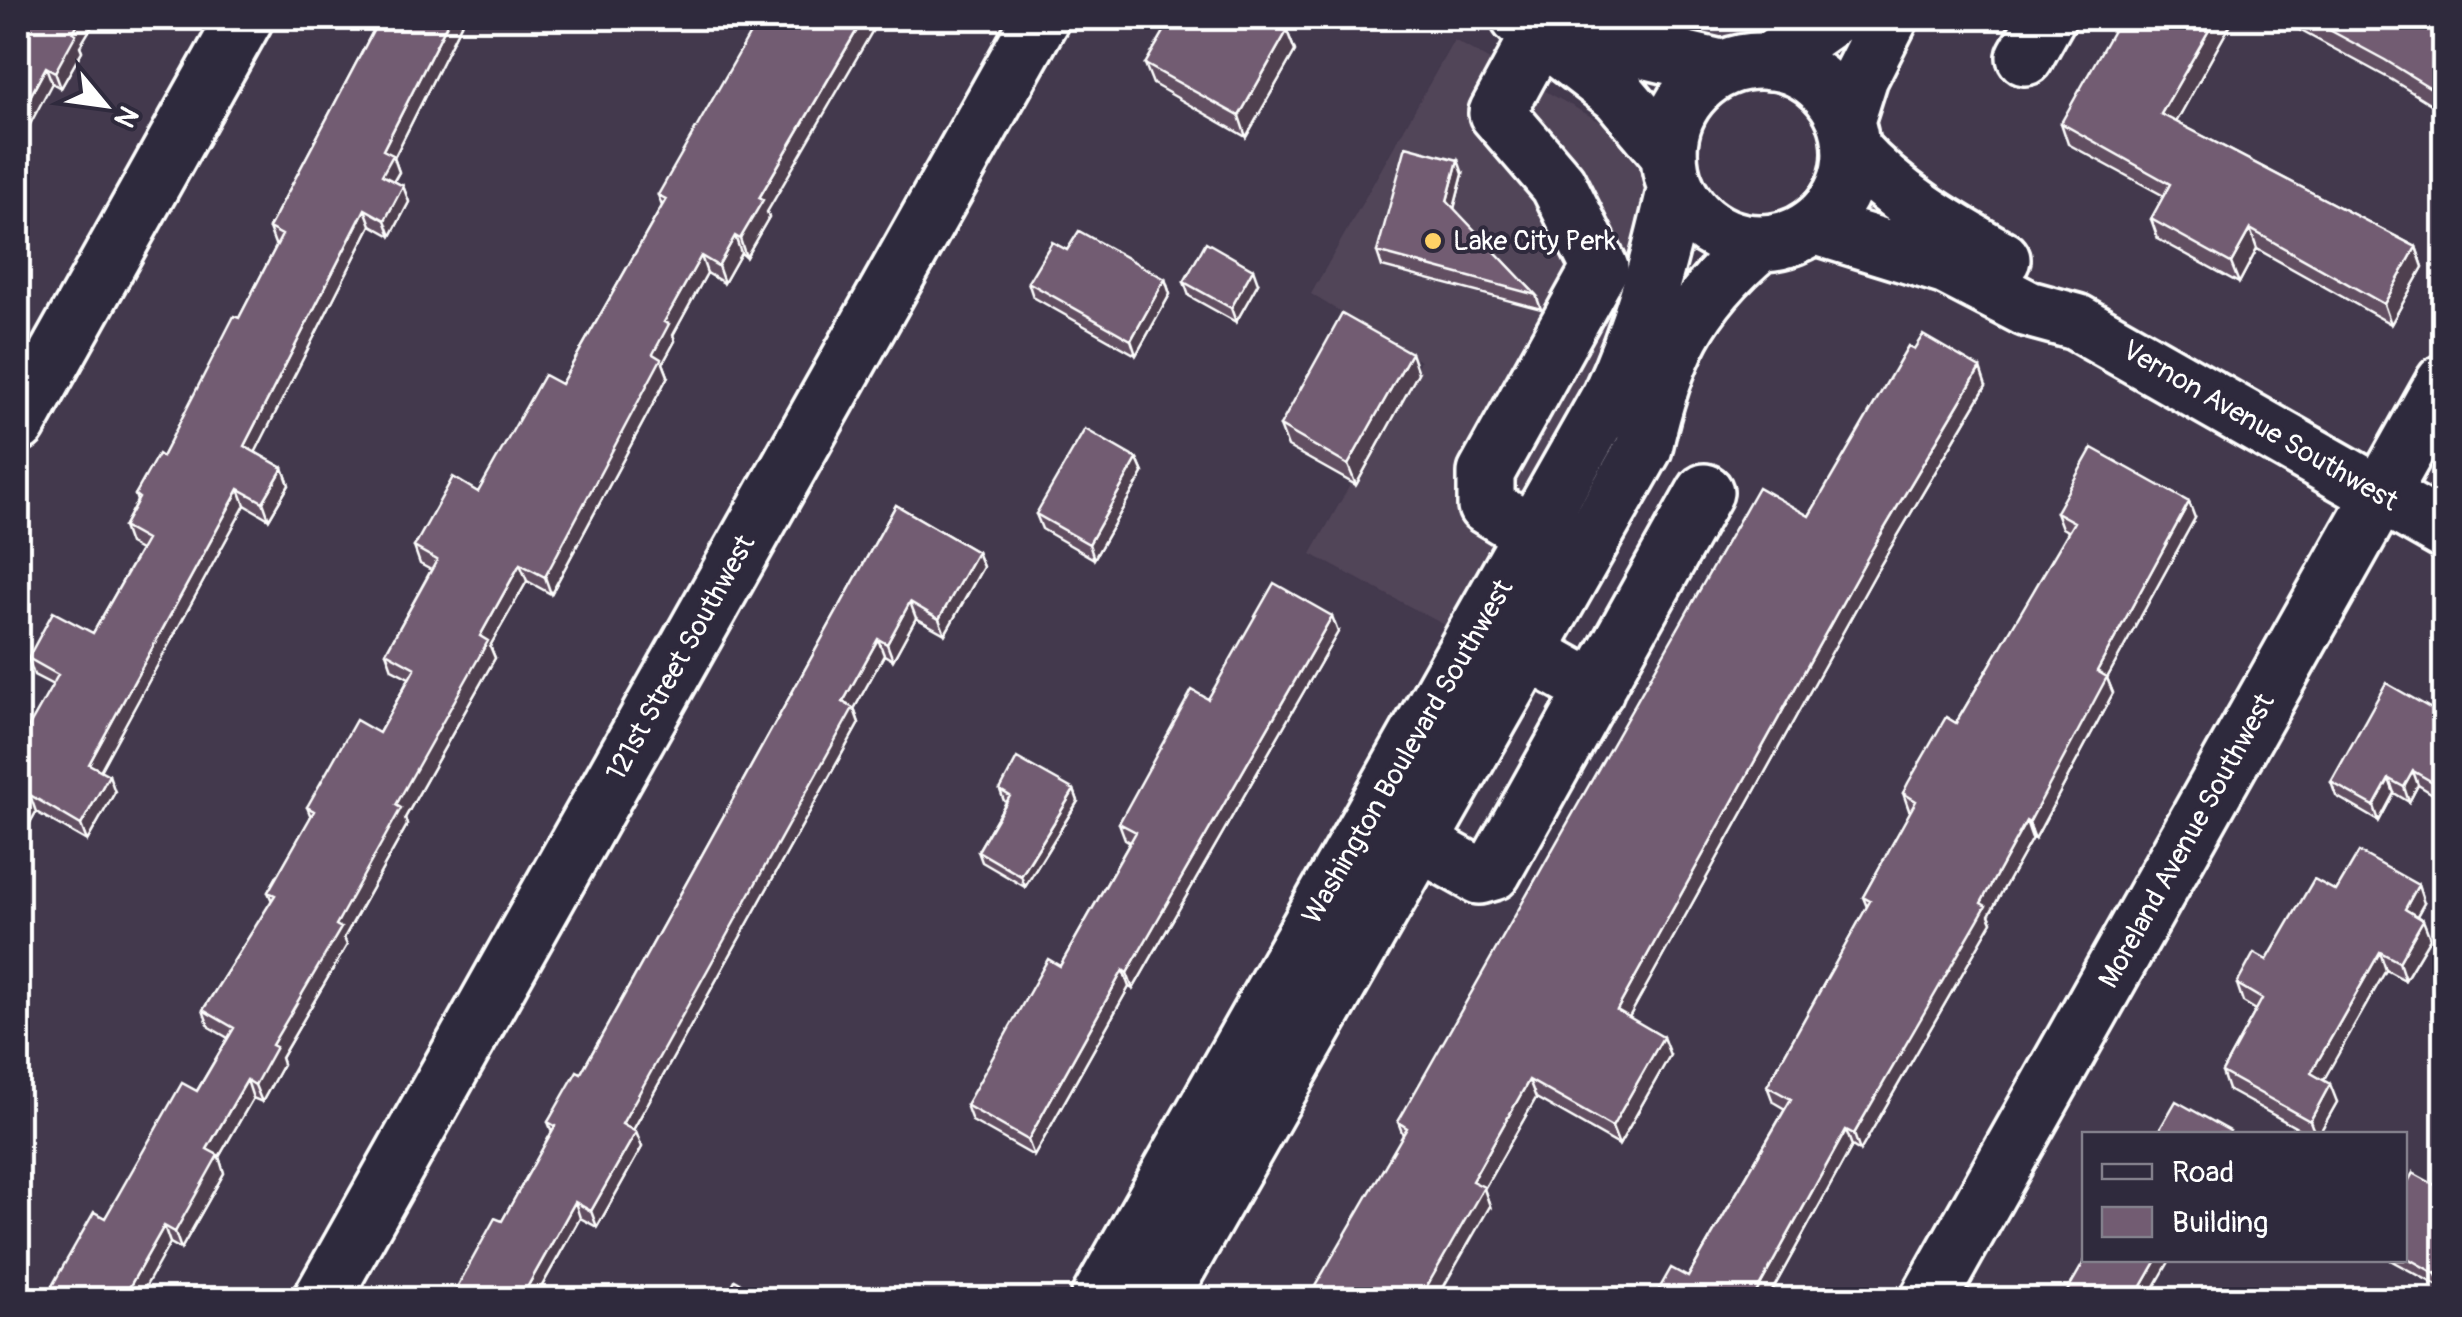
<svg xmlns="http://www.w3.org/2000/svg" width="2462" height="1317" viewBox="0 0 2462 1317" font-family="Pangolin,sans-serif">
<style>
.built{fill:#514458}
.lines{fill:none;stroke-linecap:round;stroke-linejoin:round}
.minor-casing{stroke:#fff;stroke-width:62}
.major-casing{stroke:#fff;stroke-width:62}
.minor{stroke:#2f2a3d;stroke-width:55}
.major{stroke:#2f2a3d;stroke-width:55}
.wall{fill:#624f62;stroke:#fff;stroke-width:2.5}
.shaded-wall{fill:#504050;stroke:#fff;stroke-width:2.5}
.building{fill:#725c72;stroke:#fff;stroke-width:2.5}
.poi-dot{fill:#ffd166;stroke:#2f2a3d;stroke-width:4}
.labels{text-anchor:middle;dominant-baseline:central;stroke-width:8;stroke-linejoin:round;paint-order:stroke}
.poi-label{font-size:28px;fill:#fff;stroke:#2f2a3d;text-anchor:start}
.street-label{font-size:28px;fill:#fff;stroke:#2f2a3d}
</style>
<rect width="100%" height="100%" fill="#43394d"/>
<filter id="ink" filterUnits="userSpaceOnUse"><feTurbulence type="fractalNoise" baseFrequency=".01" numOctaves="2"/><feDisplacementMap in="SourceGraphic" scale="20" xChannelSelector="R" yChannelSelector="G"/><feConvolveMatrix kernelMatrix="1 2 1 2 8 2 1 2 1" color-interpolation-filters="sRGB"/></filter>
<g filter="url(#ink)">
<path class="built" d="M1609 18H1788L1746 93Z
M1454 40 1667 159 1674 229 1454 630 1311 554 1420 361 1311 294Z"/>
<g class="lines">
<defs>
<path id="minor" d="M1519 18 1619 95 1669 154
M1549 28 1721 68
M2025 57 2047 18
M1851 149C1895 198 1946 227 2002 259
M1814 226 1947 267 2028 309 2076 322 2444 531
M18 424 245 18
M1532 534 1486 506V473L1600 268 1558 184 1497 113 1541 32
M1528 652 1596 690
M1420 843 1479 876 1493 872 1705 492
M321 1300 1041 18
M1928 1300 2444 382"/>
<path id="major" d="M1669 152a91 91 0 1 1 182 0a91 91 0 1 1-182 0Z
M1769 62 1831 18
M1846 121 1860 77 1890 18
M1098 1300 1610 396C1642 328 1659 261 1676 187
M1159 1300 1644 448C1664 358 1688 303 1760 243"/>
</defs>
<use href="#minor" class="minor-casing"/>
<use href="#major" class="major-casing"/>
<use href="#minor" class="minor"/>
<use href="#major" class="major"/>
</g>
<path class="wall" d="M18 18 80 46 82 51 61 88 52 83Z
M380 18H464L394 158 399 172 394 181 403 186 409 202 391 236 371 225 255 452 283 468 289 485 269 519 245 505 100 770 115 792 87 841 36 812 22 837 18 834V746L53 685 34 675 28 658 93 633 140 550 129 544 123 527 137 501 135 495 162 457 239 318 277 245 275 244 269 228Z
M2234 18 2176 122 2416 247 2423 267 2391 324 2257 249 2239 283 2158 239 2151 219 2164 196 2068 144 2061 123Z
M2277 18H2434L2444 23V112L2392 80Z
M1287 31 1295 51 1246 137 1153 84 1145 64Z
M1463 174 1454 209 1536 295 1541 309 1382 267 1377 252Z
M658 195 767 212 769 217 746 257 741 253 724 283 707 273 673 335 675 341 663 363 668 376 551 594 527 581 490 646 495 658 405 818 407 825 344 938 347 945 281 1058 283 1064 262 1102 253 1098 219 1157 224 1173 181 1249 170 1243 105 1218 197 1091 228 1038 209 1027 203 1010 272 901 268 892 311 817 307 807 379 733 409 678 392 669 386 652 431 570 420 564 414 547 478 492 561 384 662 206Z
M1067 250 1165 279 1170 294 1136 355 1033 297 1028 282Z
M1184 282 1258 283 1236 322 1189 296Z
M1914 349 1986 386 1878 569 1629 1017 1670 1055 1619 1145 1536 1098 1484 1189 1490 1206 1403 1135 1398 1122 1809 516Z
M1418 373 1356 485 1288 447 1280 426Z
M1137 459 1143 473 1094 559 1042 529 1036 514Z
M896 505 977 552 983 567 945 634 916 618 893 660 884 655 854 709 859 723 633 1130 642 1147 597 1227 580 1218 534 1300H450L502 1221 552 1132 548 1122 581 1073Z
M2056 512 2195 518 2107 678 2113 693 2035 839 2032 838 1989 915 1992 922 1860 1151 1852 1146 1767 1300H1653L1688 1277 1785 1109 1773 1102 1767 1086 1867 907 1863 897 1911 811 1909 810 1903 793 1956 723 2069 532 2062 528Z
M1338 632 1133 989 1129 987 1034 1156 972 1121 966 1105 1060 966 1130 842 1125 839 1119 823 1208 699Z
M2444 716V801L2418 785 2409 802 2394 793 2379 821 2336 796 2331 782Z
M1000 790H1074L1078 801 1025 887 982 862 978 851 1006 802 1004 801Z
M2336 891 2424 903 2417 916 2430 938 2405 980 2386 970 2323 1080 2337 1102 2319 1134H2308L2228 1090 2222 1072 2256 1010 2243 1002 2237 984 2267 960Z
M2413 1173 2442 1288 2390 1260H2404V1188Z"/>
<path class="shaded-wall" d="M81 18H97L80 46 82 51 61 88 55 72 73 32Z
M450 18H464L394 158 399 172 388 191 382 175 383 150Z
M864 18H880L767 212 769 217 746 257 740 239 759 198Z
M2216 18H2234L2169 135 2161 114Z
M1287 31 1295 51 1246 137 1239 116Z
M46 67 52 83 18 147V119Z
M1458 160 1463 174 1452 216 1447 201Z
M403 186 409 202 391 236 385 220Z
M365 209 371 225 250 463 244 446Z
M2250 229 2257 249 2239 283 2231 263Z
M735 236 741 253 724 283 718 266Z
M2416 247 2423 267 2391 324 2384 304Z
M701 256 707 273 673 335 675 341 663 363 668 376 551 594 545 577 664 322Z
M1253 269 1258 283 1236 322 1231 308Z
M1165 279 1170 294 1136 355 1131 340Z
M1411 353 1418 373 1356 485 1348 465Z
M1980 368 1986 386 1878 569 1623 1028 1617 1010 1871 551Z
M1137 459 1143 473 1094 559 1089 544Z
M283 468 289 485 269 519 263 502Z
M239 489 245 505 95 780 89 764Z
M2189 502 2195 518 2107 678 2113 693 2035 839 2029 823 2097 671Z
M977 552 983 567 945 634 939 619Z
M520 564 527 581 490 646 495 658 405 818 407 825 344 938 347 945 281 1058 283 1064 262 1102 255 1085 272 1045 336 925 480 636Z
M910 602 916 618 893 660 887 644Z
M1332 616 1338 632 1133 989 1127 973Z
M878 639 884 655 854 709 859 723 628 1139 622 1124 843 702Z
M2413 771 2418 785 2409 802 2404 787Z
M109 775 115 792 87 841 81 825Z
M2389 779 2394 793 2379 821 2374 806Z
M1074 790 1078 801 1025 887 1021 876Z
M30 795 36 812 22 837 18 824V817Z
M2026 821 2032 838 1989 915 1992 922 1860 1151 1854 1134Z
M2418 885 2424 903 2411 926 2405 909Z
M2423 920 2430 938 2405 980 2399 962Z
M2380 952 2386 970 2318 1090 2311 1073Z
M1123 970 1129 987 1034 1156 1028 1140Z
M1663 1037 1670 1055 1619 1145 1612 1127Z
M247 1080 253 1098 219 1157 224 1173 181 1249 175 1232 207 1149Z
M1529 1080 1536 1098 1484 1189 1490 1206 1436 1300H1419L1472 1181Z
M2330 1084 2337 1102 2319 1134H2315L2310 1121Z
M1846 1130 1852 1146 1767 1300H1752Z
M636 1132 642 1147 597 1227 591 1211Z
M575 1202 580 1218 534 1300H520Z
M164 1226 170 1243 138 1300H128L126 1293Z
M2444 1259V1283L2442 1288 2436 1274Z
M2157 1260H2170L2147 1300H2134Z"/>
<path class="building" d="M18 18H81L73 32 76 34 55 72 46 67 18 119Z
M380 18H450L383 150 393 155 382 175 403 186 385 220 365 209 244 446 283 468 263 502 239 489 89 764 109 775 81 825 30 795 18 817V746L58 675 28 658 53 612 93 633 146 540 123 527 139 498 135 495 158 454 162 457 234 316 239 318 282 235 269 228Z
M759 18H864L759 198 763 200 740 239 735 236 718 266 701 256 664 322 669 324 653 354 661 359 545 577 520 564 480 636 488 641 396 805 401 808 336 925 341 928 272 1045 276 1047 255 1085 247 1080 207 1149 218 1155 175 1232 164 1226 126 1293 134 1298 133 1300H44L94 1212 105 1218 182 1083 197 1091 234 1028 203 1010 275 895 268 892 314 811 307 807 356 720 379 733 415 668 386 652 437 560 414 547 453 477 478 492 544 375 561 384 666 199 658 195Z
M1172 18H1264L1287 31 1239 116 1145 64Z
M2120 18H2216L2161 114 2416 247 2384 304 2250 229 2231 263 2151 219 2170 184 2061 123Z
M2307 18H2434L2444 23V96L2385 60Z
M1406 146 1458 160 1447 201 1536 295 1377 252Z
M1079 231 1165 279 1131 340 1028 282 1052 242 1067 250Z
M1206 242 1253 269 1231 308 1184 282Z
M1342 314 1411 353 1348 465 1280 426Z
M1923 335 1980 368 1871 551 1617 1010 1663 1037 1612 1127 1529 1080 1472 1181 1484 1187 1419 1300H1307L1407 1128 1398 1122 1758 487 1809 516 1908 346 1914 349Z
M1085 429 1137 459 1089 544 1036 514Z
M2092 448 2189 502 2097 671 2107 677 2029 823 2026 821 1981 903 1986 906 1854 1134 1846 1130 1752 1300H1653L1671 1268 1688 1277 1791 1099 1767 1086 1870 901 1863 897 1916 801 1903 793 1908 783 1946 717 1956 723 2074 522 2056 512Z
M896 505 977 552 939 619 910 602 887 644 878 639 843 702 853 708 622 1124 636 1132 591 1211 575 1202 520 1300H450L495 1218 502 1221 555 1126 548 1122 577 1071 581 1073Z
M1274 583 1332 616 1127 973 1123 970 1028 1140 966 1105 1048 959 1060 966 1136 832 1119 823 1192 690 1208 699Z
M2386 683 2444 716V785L2443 788 2413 771 2404 787 2389 779 2374 806 2331 782Z
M1017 758 1074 790 1021 876 978 851 1010 796 1000 790Z
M2359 852 2418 885 2405 909 2423 920 2399 962 2380 952 2311 1073 2330 1084 2310 1121 2222 1072 2262 999 2237 984 2254 953 2267 960 2314 879 2336 891Z
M2176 1101 2230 1131 2228 1134H2157Z
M2413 1173 2444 1190V1259L2436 1274 2404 1256V1188Z
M2085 1260H2157L2134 1300H2062Z
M735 1280 770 1300H724Z"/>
</g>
<circle class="poi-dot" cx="1433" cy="241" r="10"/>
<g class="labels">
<g class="poi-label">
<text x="1453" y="241">Lake City Perk</text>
</g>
<g class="street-label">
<text transform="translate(2260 426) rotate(30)">Vernon Avenue Southwest</text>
<text transform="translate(681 658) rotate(-61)">121st Street Southwest</text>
<text transform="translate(1408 752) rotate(-60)">Washington Boulevard Southwest</text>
<text transform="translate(2187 841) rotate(-61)">Moreland Avenue Southwest</text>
</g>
</g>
<rect width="2462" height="1317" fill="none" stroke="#2f2a3d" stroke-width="60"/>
<rect x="30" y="30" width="2402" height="1257" fill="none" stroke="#fff" stroke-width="4" filter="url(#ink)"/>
<rect x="2082" y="1132" width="325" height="130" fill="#2f2a3d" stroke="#827f8b" stroke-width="2.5"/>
<rect x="2102" y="1164" width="50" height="15" fill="#2f2a3d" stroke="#827f8b" stroke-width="2.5"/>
<text x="2172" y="1182" font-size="30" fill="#ffffff">Road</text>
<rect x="2102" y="1207" width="50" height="30" fill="#725c72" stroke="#827f8b" stroke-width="2.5"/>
<text x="2172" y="1232" font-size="30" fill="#ffffff">Building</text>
<g transform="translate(105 105) rotate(119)" stroke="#2f2a3d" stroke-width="8" paint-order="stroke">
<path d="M0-8L18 38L0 25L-18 38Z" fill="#ffffff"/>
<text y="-15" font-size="28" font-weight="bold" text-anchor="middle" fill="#ffffff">N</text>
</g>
</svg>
